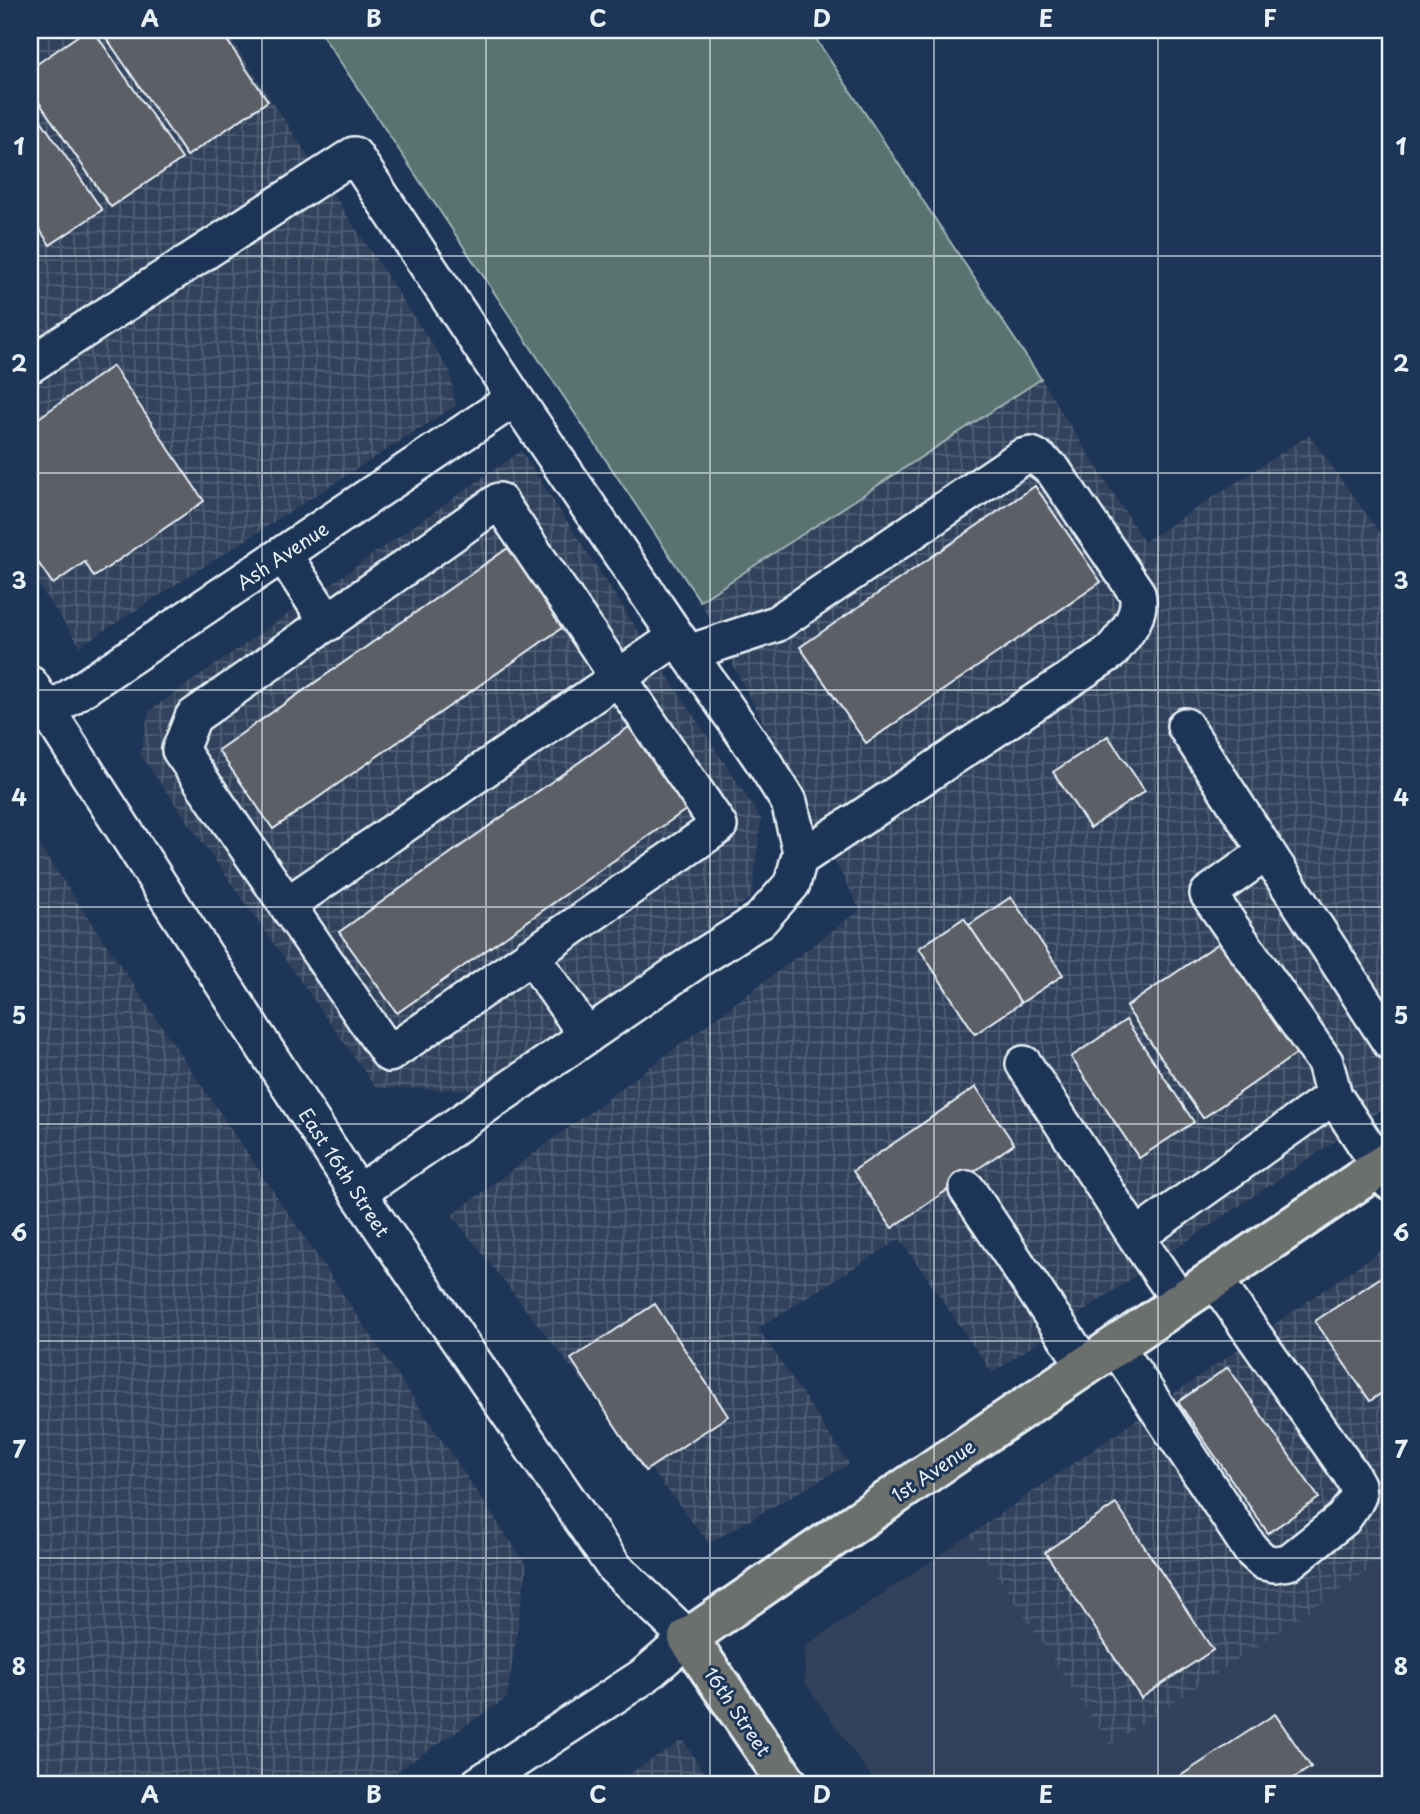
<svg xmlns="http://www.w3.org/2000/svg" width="1420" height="1814" viewBox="0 0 1420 1814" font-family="'Playpen Sans',sans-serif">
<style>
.built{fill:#30425c}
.industrial{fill:url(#industrial-grid)}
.grass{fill:#597370;stroke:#a0b2b4;stroke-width:2}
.building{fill:#5c5f66;stroke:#e8f1f8;stroke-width:2}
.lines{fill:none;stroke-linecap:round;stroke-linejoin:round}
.minor-casing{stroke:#e8f1f8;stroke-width:40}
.major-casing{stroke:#e8f1f8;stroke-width:44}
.minor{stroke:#1d3557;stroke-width:35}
.major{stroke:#6c706d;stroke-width:38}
.grid{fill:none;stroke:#e8f1f8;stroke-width:2;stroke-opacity:0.55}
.labels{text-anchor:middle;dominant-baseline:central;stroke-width:6;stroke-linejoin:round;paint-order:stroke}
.street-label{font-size:19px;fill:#e8f1f8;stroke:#1d3557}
.neatline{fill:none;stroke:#e8f1f8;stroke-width:2.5}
.grid-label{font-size:23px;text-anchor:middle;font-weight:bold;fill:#e8f1f8}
</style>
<defs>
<pattern id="industrial-grid" width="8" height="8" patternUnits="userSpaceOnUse" patternTransform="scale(1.75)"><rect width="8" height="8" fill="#30425c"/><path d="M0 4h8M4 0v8" fill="none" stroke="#4e5e74"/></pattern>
</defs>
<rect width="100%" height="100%" fill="#1d3557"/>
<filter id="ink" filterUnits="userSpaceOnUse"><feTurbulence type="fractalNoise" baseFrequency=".0143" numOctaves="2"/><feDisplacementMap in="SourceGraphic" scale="14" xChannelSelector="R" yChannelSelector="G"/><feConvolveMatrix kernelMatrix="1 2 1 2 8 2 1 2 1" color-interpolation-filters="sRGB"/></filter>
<g filter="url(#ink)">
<path class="built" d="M970 1535 1110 1744 1390 1556V1784H876L805 1683V1646Z"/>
<path class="industrial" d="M30 30H225L451 373 455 406 80 646 30 573Z
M1041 379 1144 542 1309 435 1390 547V1104L992 1373 900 1239 758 1328 849 1464 709 1543 452 1215 860 910 700 601Z
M521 451 761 819 752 897 478 1090 376 1088 140 754 149 711Z
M30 832 527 1566 507 1698 378 1784H30Z
M1390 1244V1556L1110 1745 970 1535Z
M683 1740 711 1784H613Z"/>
<path class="grass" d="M319 30H810L1041 379 700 601Z"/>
<path class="building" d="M86 30H93L182 159 111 207 30 89V69Z
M101 30H220L268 101 187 156Z
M30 104 102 210 50 245 30 215Z
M113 366 204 501 94 577 85 562 53 584 30 551V424Z
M1035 486 1101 582 866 743 800 647Z
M511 546 566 625 273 829 218 750Z
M629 727 687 809 397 1013 339 932Z
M1108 736 1145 791 1090 828 1053 772Z
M1011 897 1063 975 1021 1003 969 925Z
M964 918 1021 1003 975 1034 919 948Z
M1222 941 1299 1052 1203 1118 1126 1007Z
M1126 1020 1194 1122 1139 1158 1071 1057Z
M976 1087 1014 1144 892 1228 853 1171Z
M1383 1276 1390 1287V1387L1370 1401 1315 1321Z
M655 1304 728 1416 645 1471 571 1359Z
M1228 1367 1319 1498 1268 1533 1178 1402Z
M1116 1504 1213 1650 1141 1698 1045 1552Z
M1275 1714 1311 1767 1285 1784H1168Z"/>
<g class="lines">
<defs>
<path id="minor" d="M30 365 354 155 515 398 677 637 763 761 789 802 801 852 792 884 760 920 697 960 358 1193
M283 554 328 623
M688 653 776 624 1022 457 1031 455 1039 459 1053 470 1137 593C1143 616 1124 635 1111 652L799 859
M30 684 358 1193 614 1567 688 1638 644 1676 479 1784
M48 712 515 398
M1185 726 1390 1042
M1267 852 1208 894 1325 1062 1334 1096
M287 905 389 1054 719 826 499 501 193 717 180 750 287 905 677 637
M531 955 587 1036
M1024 1064 1136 1237 1181 1303
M967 1189 1086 1367
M1136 1237 1334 1096 1390 1182
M1116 1346 1251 1550 1264 1562 1275 1564 1289 1562 1343 1519 1355 1502 1358 1496 1357 1485 1351 1474 1215 1280"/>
<path id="major" d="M788 1784 688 1638 920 1478 1390 1160"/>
</defs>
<use href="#minor" class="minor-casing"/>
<use href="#major" class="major-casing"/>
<use href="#minor" class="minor"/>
<use href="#major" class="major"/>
</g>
</g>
<path class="grid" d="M262 30V1784M486 30V1784M710 30V1784M934 30V1784M1158 30V1784M30 256H1390M30 473H1390M30 690H1390M30 907H1390M30 1124H1390M30 1341H1390M30 1558H1390"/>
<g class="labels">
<g class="street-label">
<text transform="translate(282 555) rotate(-34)">Ash Avenue</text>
<text transform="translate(345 1172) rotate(57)">East 16th Street</text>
<text transform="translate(933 1470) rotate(-34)">1st Avenue</text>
<text transform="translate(738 1711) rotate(56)">16th Street</text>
</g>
</g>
<rect width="1420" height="1814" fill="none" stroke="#1d3557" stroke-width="77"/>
<rect x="38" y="38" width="1344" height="1738" class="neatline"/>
<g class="grid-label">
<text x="150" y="27">A</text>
<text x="374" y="27">B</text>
<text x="598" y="27">C</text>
<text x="822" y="27">D</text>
<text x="1046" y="27">E</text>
<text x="1270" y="27">F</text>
<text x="19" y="155">1</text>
<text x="1401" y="155">1</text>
<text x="19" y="372">2</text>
<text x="1401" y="372">2</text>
<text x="19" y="589">3</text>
<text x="1401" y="589">3</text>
<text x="19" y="806">4</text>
<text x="1401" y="806">4</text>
<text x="19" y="1024">5</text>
<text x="1401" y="1024">5</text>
<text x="19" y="1241">6</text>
<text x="1401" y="1241">6</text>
<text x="19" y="1458">7</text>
<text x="1401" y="1458">7</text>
<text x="19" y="1675">8</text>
<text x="1401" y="1675">8</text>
<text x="150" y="1803">A</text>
<text x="374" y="1803">B</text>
<text x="598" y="1803">C</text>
<text x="822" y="1803">D</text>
<text x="1046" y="1803">E</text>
<text x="1270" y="1803">F</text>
</g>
</svg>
